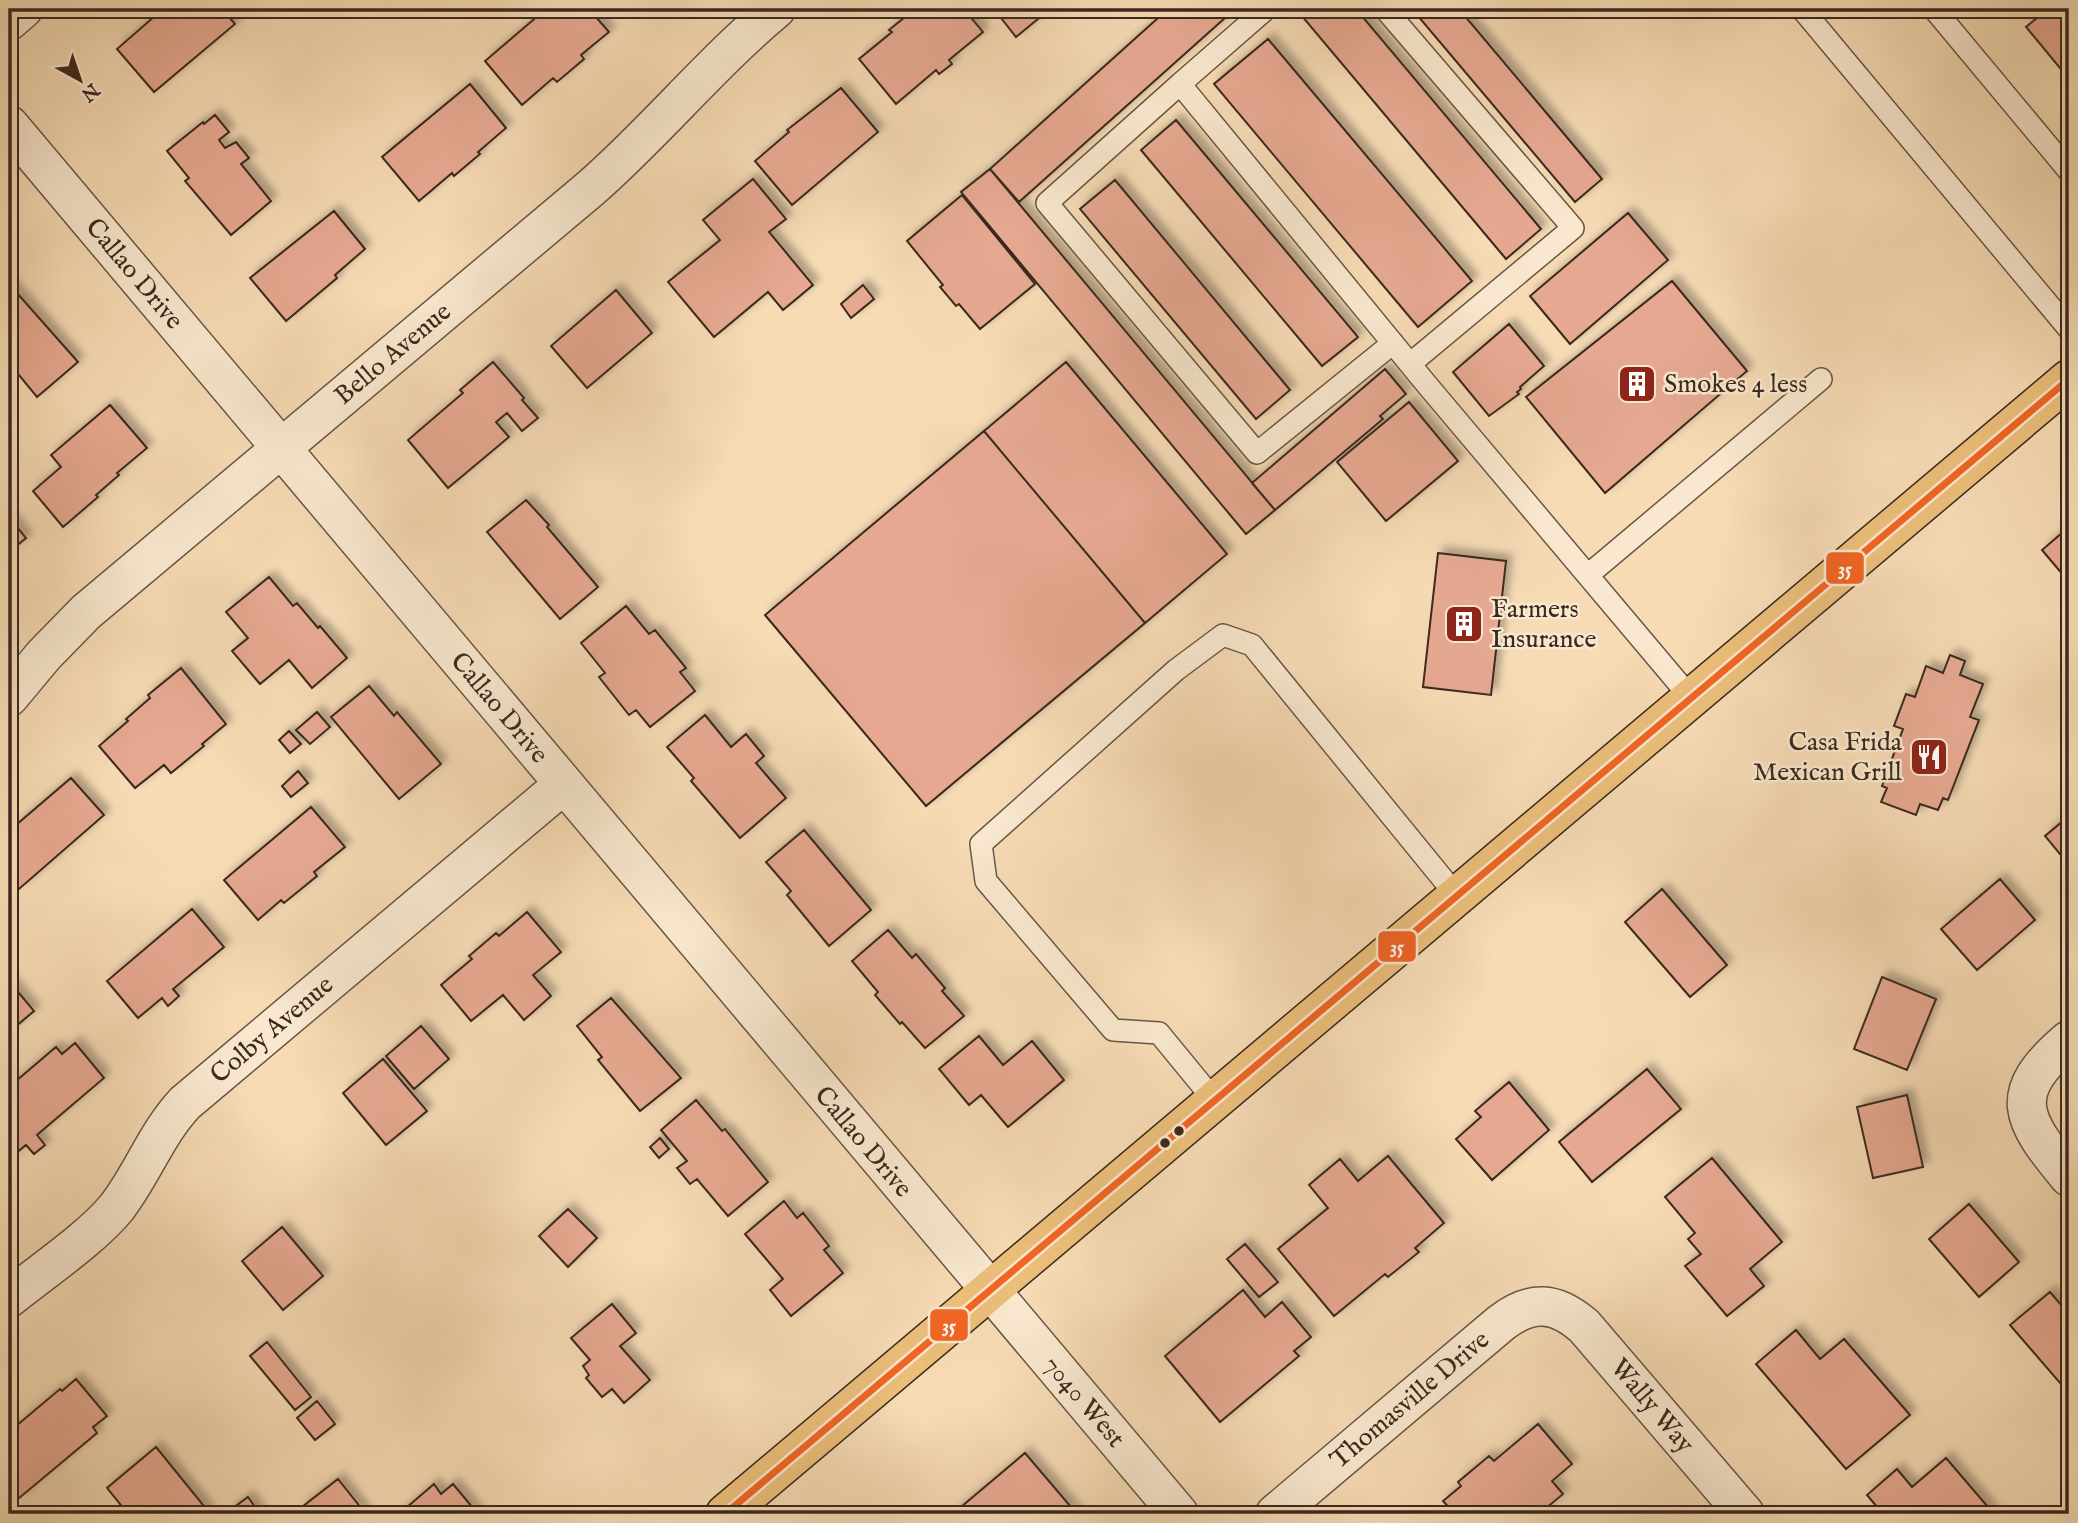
<svg xmlns="http://www.w3.org/2000/svg" width="2078" height="1523" viewBox="0 0 2078 1523" font-family="'IM FELL English',serif">
<style>
.building{fill:#e6a891;stroke:#3a291e;stroke-width:2;filter:url(#shadow)}
.lines{fill:none;stroke-linecap:round;stroke-linejoin:round}
.service-casing{stroke:#695644;stroke-width:24}
.minor-casing{stroke:#695644;stroke-width:41}
.primary-casing{stroke:#3a291e;stroke-width:41}
.service{stroke:#f9e8cf;stroke-width:21}
.minor{stroke:#f9e8cf;stroke-width:38}
.primary{stroke:#ebbe7a;stroke-width:38}
.bus-1-casing{stroke:#f9e8cf;stroke-width:12}
.bus-1{stroke:#f26522;stroke-width:7}
.bus-dot{fill:#3a291e;stroke:#f9e8cf;stroke-width:2.5}
.labels{text-anchor:middle;dominant-baseline:central;stroke-width:5;stroke-linejoin:round;paint-order:stroke}
.street-label{font-size:26px;fill:#3a291e;stroke:#f9e8cf}
.poi-label{font-size:26px;fill:#3a291e;stroke:#f9e8cf;text-anchor:start}
.line-badge{stroke:#f9e8cf;stroke-width:2.5}
.badge-label{font-size:19px;text-anchor:middle;font-weight:bold;fill:#fff}
</style>
<defs>
<filter id="shadow"><feDropShadow dx="6" dy="-6" stdDeviation="3.5" flood-color="#0004"/></filter>
</defs>
<rect width="100%" height="100%" fill="#f6dbb5"/>
<filter id="stains"><feTurbulence type="fractalNoise" baseFrequency=".00286" numOctaves="4"/><feColorMatrix values="0 0 0 0 .2 0 0 0 0 .09 0 0 0 0 .02 0 0 0 .5 -.17"/></filter>
<radialGradient id="worn" r=".72"><stop offset=".6" stop-color="#630" stop-opacity="0"/><stop offset="1" stop-color="#630" stop-opacity=".3"/></radialGradient>
<path class="building" d="M163 9H222L235 24 154 92 117 49Z
M546 9H589L609 32 581 55 584 59 557 82 553 78 522 105 485 61Z
M915 9H964L983 32 949 60 952 64 939 74 936 70 896 104 859 59 892 32 889 30Z
M994 9H1050L1016 37Z
M1168 9H1235L1019 202 990 169Z
M1296 9H1356L1541 229 1506 259Z
M1412 9H1459L1602 179 1575 202Z
M2048 9H2069V79L2026 27Z
M1268 39 1472 281 1418 327 1214 84Z
M470 84 506 128 478 152 480 154 454 176 452 173 419 201 382 157Z
M841 88 878 132 792 205 755 161 789 132 787 130Z
M215 115 229 132 219 140 225 148 236 142 249 158 241 164 271 201 231 235 185 181 189 178 167 151 203 122 204 124Z
M1176 120 1358 337 1322 366 1141 150Z
M990 169 1275 510 1246 534 961 192Z
M753 179 786 219 769 232 813 285 783 310 768 292 714 337 668 282 720 240 703 220Z
M1115 180 1290 390 1256 419 1080 209Z
M962 195 1035 284 980 329 959 304 956 306 940 287 943 285 907 241Z
M334 211 365 249 335 275 337 278 286 321 250 278Z
M1628 213 1668 260 1570 344 1530 296Z
M1672 281 1747 371 1605 493 1526 397Z
M9 284 78 362 37 397 9 363Z
M863 285 874 299 851 318 841 304Z
M616 290 652 333 587 388 551 346Z
M1509 324 1544 366 1520 387 1521 389 1517 392 1519 394 1489 416 1453 372Z
M493 362 524 398 522 400 538 418 522 431 507 413 496 422 509 437 448 488 408 440 463 393 460 390Z
M1066 362 1227 554 1145 623 984 431Z
M1385 369 1406 394 1380 416 1383 419 1275 510 1252 483Z
M1409 402 1458 461 1386 521 1337 462Z
M110 405 147 448 117 473 119 475 96 495 98 497 63 527 33 491 61 467 51 455Z
M984 431 1145 623 926 806 765 615Z
M526 500 549 525 547 527 598 587 560 619 487 532Z
M9 517 26 538 9 552Z
M2069 527V582L2042 550Z
M1438 553 1506 561 1491 695 1423 687Z
M269 577 293 606 297 603 318 628 320 626 347 658 312 688 289 660 260 684 232 651 248 638 226 612Z
M626 606 649 634 655 630 686 668 680 672 695 691 650 727 636 710 629 715 599 677 605 673 581 643Z
M1950 655 1965 661 1960 675 1983 684 1970 717 1979 720 1948 800 1943 798 1938 810 1920 804 1916 815 1881 802 1887 788 1882 786 1903 729 1894 726 1906 694 1915 697 1926 666 1943 673Z
M181 668 226 724 202 744 204 746 171 773 164 765 135 788 99 746 128 721 126 719 150 698 148 695Z
M369 686 394 716 397 712 441 764 399 799 331 717Z
M317 712 330 727 310 744 296 730Z
M705 715 731 747 746 734 764 756 756 763 786 798 740 838 691 781 694 778 667 747Z
M289 731 301 744 290 753 279 740Z
M298 771 308 783 291 797 282 786Z
M71 778 104 815 19 889 9 879V831Z
M311 807 345 847 314 872 317 876 284 903 281 900 258 920 224 880Z
M2069 816V865L2045 836Z
M804 830 871 910 829 946 787 895 791 891 766 862Z
M2000 879 2035 920 1977 970 1941 929Z
M1662 889 1727 965 1690 997 1625 922Z
M192 909 224 947 173 989 179 996 168 1006 162 998 138 1018 107 981Z
M527 912 561 952 533 975 551 996 524 1020 503 995 471 1021 441 985 472 959 469 956 496 933 499 936Z
M888 930 912 958 916 954 945 988 942 991 964 1016 925 1048 902 1022 900 1024 875 995 878 992 852 961Z
M1882 977 1936 999 1907 1070 1854 1049Z
M9 981 34 1011 9 1032Z
M611 998 681 1078 640 1111 598 1060 602 1057 577 1026Z
M421 1026 449 1059 414 1089 386 1056Z
M979 1036 1003 1065 1032 1041 1064 1080 1008 1127 981 1095 969 1105 939 1069Z
M75 1043 104 1078 37 1135 45 1145 34 1154 26 1145 9 1159V1087L56 1047 62 1054Z
M383 1059 427 1111 386 1145 343 1093Z
M1647 1069 1681 1109 1592 1182 1559 1142Z
M1509 1082 1549 1130 1492 1180 1456 1139 1481 1117 1475 1111Z
M1907 1095 1923 1167 1873 1178 1857 1107Z
M696 1100 722 1131 725 1129 768 1182 728 1216 697 1179 690 1184 677 1168 687 1161 661 1130Z
M660 1138 669 1149 659 1158 650 1147Z
M1388 1156 1444 1223 1415 1248 1419 1252 1388 1277 1385 1274 1334 1316 1278 1249 1328 1208 1309 1185 1340 1159 1358 1181Z
M1712 1158 1782 1242 1750 1269 1764 1286 1727 1316 1685 1266 1701 1254 1688 1239 1695 1233 1665 1197Z
M784 1201 797 1218 803 1213 829 1246 824 1250 843 1273 791 1316 770 1290 783 1279 745 1234Z
M1969 1204 2019 1262 1979 1297 1929 1239Z
M568 1209 597 1238 568 1267 539 1236Z
M282 1227 323 1276 283 1310 242 1261Z
M1245 1244 1278 1282 1259 1297 1227 1259Z
M1243 1290 1265 1317 1282 1302 1311 1337 1294 1351 1299 1356 1220 1422 1165 1356Z
M2050 1292 2069 1314V1376L2060 1383 2010 1325Z
M612 1304 636 1333 620 1346 650 1380 624 1403 612 1389 602 1397 586 1378 589 1375 583 1366 590 1360 571 1338Z
M1796 1330 1820 1359 1844 1339 1910 1415 1846 1469 1756 1364Z
M267 1342 311 1397 295 1410 250 1356Z
M76 1379 107 1416 93 1427 97 1433 18 1499 14 1495 9 1500V1432L60 1389 62 1391Z
M317 1401 335 1424 315 1440 297 1418Z
M1538 1424 1572 1464 1552 1481 1563 1494 1539 1514H1455L1443 1501 1461 1486 1458 1482 1489 1456 1494 1461Z
M156 1447 208 1511 204 1514H128L107 1488Z
M1025 1453 1077 1514H956L955 1512Z
M1946 1458 1994 1514H1883L1867 1495 1897 1469 1912 1487Z
M338 1479 365 1513 308 1514 302 1507Z
M434 1484 441 1494 453 1484 478 1514H399Z
M248 1497 260 1514H231L229 1511Z"/>
<g class="lines">
<defs>
<path id="service" d="M1385 9 1573 228 1410 364
M1802 9 2069 329
M1934 9 2069 171
M1180 84 1266 9
M1393 343 1257 453 1047 203 1180 84 1428 386 1691 698
M1588 575 1821 379
M1214 1100 1159 1033 1113 1030 986 881 981 844 1176 670 1223 635 1252 645 1456 895"/>
<path id="minor" d="M9 21 23 9
M9 125 1179 1514
M9 697 44 655 86 612 591 188C656 131 710 64 776 9
M2069 1040C2005 1094 2021 1119 2069 1177
M9 1298C41 1272 92 1238 117 1207 143 1173 156 1134 185 1103L563 785
M1275 1514 1501 1323C1531 1300 1555 1301 1584 1326L1745 1514"/>
<path id="primary" d="M725 1514 2069 379"/>
</defs>
<use href="#service" class="service-casing"/>
<use href="#minor" class="minor-casing"/>
<use href="#primary" class="primary-casing"/>
<use href="#service" class="service"/>
<use href="#minor" class="minor"/>
<use href="#primary" class="primary"/>
<defs>
<path id="bus-1" d="M725 1514 2069 379"/>
</defs>
<use href="#bus-1" class="bus-1-casing"/>
<use href="#bus-1" class="bus-1"/>
</g>
<defs>
<symbol id="building-square" viewBox="-11 -11 22 22"><rect x="-9" y="-9" width="18" height="18" rx="4" fill="#8f2418" stroke="#f9e8cf"/><path d="M-4-6H4V6H1V3H-1V6H-4ZM-2.5-4.3h1.7v1.8h-1.7ZM.8-4.3h1.7v1.8H.8ZM-2.5-1h1.7V.8h-1.7ZM.8-1h1.7V.8H.8Z" fill="#fff"/></symbol>
<symbol id="restaurant-square" viewBox="-11 -11 22 22"><rect x="-9" y="-9" width="18" height="18" rx="4" fill="#8f2418" stroke="#f9e8cf"/><path d="M-5-6h1v4h1v-4h1v4h1v-4h1v5L-1.5 .5V6h-2V.5L-5-1ZM5-6V6H3V1.5H1.5Q1.5-4 5-6Z" fill="#fff"/></symbol>
</defs>
<g fill-rule="evenodd">
<use href="#building-square" x="1615" y="362" width="44" height="44"/>
<use href="#building-square" x="1442" y="602" width="44" height="44"/>
<use href="#restaurant-square" x="1907" y="735" width="44" height="44"/>
</g>
<g class="bus-dot">
<circle cx="1179" cy="1131" r="6"/>
<circle cx="1165" cy="1143" r="6"/>
</g>
<g class="labels">
<g class="street-label">
<text transform="translate(134 274) rotate(50)">Callao Drive</text>
<text transform="translate(393 354) rotate(-40)">Bello Avenue</text>
<text transform="translate(499 708) rotate(50)">Callao Drive</text>
<text transform="translate(272 1030) rotate(-40)">Colby Avenue</text>
<text transform="translate(863 1142) rotate(50)">Callao Drive</text>
<text transform="translate(1410 1400) rotate(-40)">Thomasville Drive</text>
<text transform="translate(1084 1402) rotate(50)">7040 West</text>
<text transform="translate(1652 1406) rotate(50)">Wally Way</text>
</g>
<g class="poi-label">
<text x="1664" y="384">Smokes 4 less</text>
<text x="1491" y="609">Farmers<tspan x="1491" dy="30">Insurance</tspan></text>
<text x="1902" y="742" text-anchor="end">Casa Frida<tspan x="1902" dy="30">Mexican Grill</tspan></text>
</g>
</g>
<g class="line-badge">
<rect x="1825" y="551" width="40" height="34" rx="7" fill="#f26522"/>
<rect x="1377" y="930" width="40" height="33" rx="7" fill="#f26522"/>
<rect x="929" y="1308" width="40" height="34" rx="7" fill="#f26522"/>
</g>
<g class="badge-label">
<text x="1845" y="575">35</text>
<text x="1397" y="953">35</text>
<text x="949" y="1332">35</text>
</g>
<rect width="2078" height="1523" fill="none" stroke="#f6dbb5" stroke-width="35"/>
<rect x="10" y="10" width="2057" height="1502" fill="none" stroke="#3a291e" stroke-width="3.5"/>
<rect x="18" y="18" width="2043" height="1488" fill="none" stroke="#3a291e" stroke-width="2"/>
<g transform="translate(80 80) rotate(140)" stroke="#f9e8cf" stroke-width="5" paint-order="stroke">
<path d="M0-5L12 26L0 18L-12 26Z" fill="#3a291e"/>
<text y="-10" font-size="19" font-weight="bold" text-anchor="middle" fill="#3a291e">N</text>
</g>
<rect width="100%" height="100%" filter="url(#stains)"/>
<rect width="100%" height="100%" fill="url(#worn)"/>
</svg>
